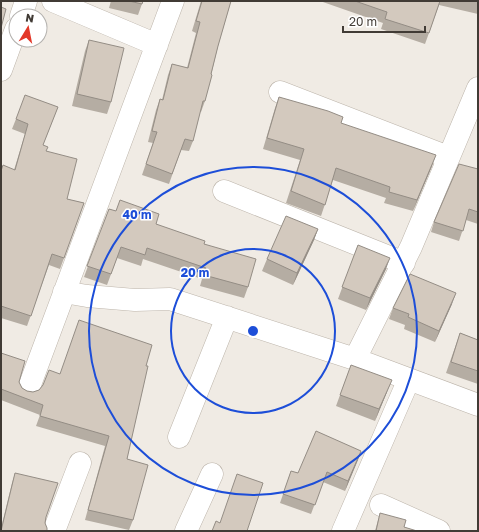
<svg xmlns="http://www.w3.org/2000/svg" width="479" height="532" viewBox="0 0 479 532" font-family="'Golos Text',sans-serif">
<style>
.lines{fill:none;stroke-linecap:round;stroke-linejoin:round}
.minor-casing{stroke:#bdb5ab;stroke-width:23}
.minor{stroke:#fff;stroke-width:22}
.wall{fill:#b5ada3}
.shaded-wall{fill:#948d85}
.building{fill:#d3c9be;stroke:#948d85}
.ring{fill:none;stroke:#1d4ed8;stroke-width:2}
.centre{fill:#1d4ed8;stroke:#fff;stroke-width:2}
.ring-label{font-size:12px;text-anchor:middle;font-weight:bold;fill:#1d4ed8;stroke:#fff;stroke-width:3;stroke-linejoin:round;paint-order:stroke}
</style>
<rect width="100%" height="100%" fill="#f0ebe4"/>
<g class="lines">
<defs>
<path id="minor" d="M53 1 157 45
M21 16 26 1
M1 70 16 29
M280 92 448 157
M224 191 404 263
M64 292 87 296 135 300 170 299 355 359 478 405
M355 359 411 247 478 88
M28 390 173 1
M179 437 227 317
M381 505 439 531
M54 531 80 463
M186 531 212 474
M343 531 409 379"/>
</defs>
<use href="#minor" class="minor-casing"/>
<use href="#minor" class="minor"/>
</g>
<path class="wall" d="M111 1H143L138 15 109 8Z
M201 1H231L218 46 205 101 201 112 200 111 193 141 189 151 181 150 169 184 142 175 153 143 148 142 156 110 160 99 162 100 168 75 172 64 187 68 196 33 192 31Z
M320 1H478V14L439 5 425 44 381 29 383 23Z
M89 40 111 102 107 114 72 106 85 51Z
M279 97 341 123 432 166 413 211 384 203 386 198 333 180 321 216 286 203 300 160 263 149 275 108Z
M58 107 43 145 46 151 67 199 84 203 60 269 49 265 27 326 1 318V171L14 170 25 134 12 129 16 119Z
M478 169V224L466 220 459 241 431 232 434 222Z
M109 209 156 224 204 244 248 287 244 298 200 286 202 279 143 259 141 266 117 258 107 285 84 277Z
M318 229 314 240 293 285 262 271 267 259Z
M358 245 386 269 366 310 338 299Z
M452 304 435 342 404 329 405 325 389 319 393 308Z
M460 333 478 340V384L446 373Z
M1 353 19 382 22 388 27 391 33 392 39 390 60 374 146 366 127 459 133 520 129 530 85 520 105 446 36 426 40 415 1 400Z
M351 365 387 392 375 421 336 406Z
M361 451 345 491 323 482 311 514 280 503 291 471 298 473Z
M15 473 46 517 45 523 47 531H1V528L12 483Z
M380 513 404 527 417 531H375Z"/>
<path class="shaded-wall" d="M436 155 432 166 413 211 417 200Z
M318 229 314 240 293 285 297 273Z
M390 258 386 269 366 310 370 298Z
M456 293 452 304 435 342 439 331Z
M392 380 387 392 375 421 379 409Z
M361 451 358 460 345 491 348 481Z"/>
<path class="building" d="M129 1H143L142 4Z
M202 1H231L218 46 211 74 212 75 205 101H203L193 141 185 139 172 174 146 164 157 132 152 131 160 99 163 100 172 64 188 68 200 22 196 21Z
M355 1H440L429 33 385 19 387 12Z
M1 7 6 9 1 28Z
M89 40 124 48 111 102 77 94Z
M25 95 58 107 43 145 48 147 46 151 77 159 67 199 84 203 64 258 52 254 31 316 1 306V171L3 165 15 170 28 124 16 119Z
M279 97 328 111 343 117 341 123 436 155 417 200 389 192 390 187 336 168 325 205 291 191 304 149 267 138Z
M459 164 478 169V212L469 209 463 231 434 222Z
M120 200 159 214 156 224 205 241 204 244 256 259 248 287 204 275 206 268 147 248 145 255 121 247 111 274 87 266 109 209 116 211Z
M286 216 318 229 297 273 267 259Z
M358 245 390 258 370 298 342 287Z
M410 274 456 293 439 331 408 317 409 314 393 308Z
M79 320 152 345 146 366H148L127 459 148 465 133 520 88 510 109 436 40 416 43 405 1 389V353L25 361 19 382 22 388 27 391 33 392 39 390 43 385 49 370 60 374Z
M460 333 478 340V371L451 362Z
M351 365 392 380 379 409 340 395Z
M316 431 361 451 348 481 327 472 315 505 283 494 291 471 298 473Z
M15 473 58 483 46 517 45 523 47 528V531H1Z
M237 474 263 483 247 531H212L216 521 220 523Z
M380 513 406 520 404 527 417 531H376Z"/>
<g class="ring">
<circle cx="253" cy="331" r="82"/>
<circle cx="253" cy="331" r="164"/>
</g>
<circle cx="253" cy="331" r="6" class="centre"/>
<g class="ring-label">
<text x="137" y="219">40 m</text>
<text x="195" y="277">20 m</text>
</g>
<rect width="479" height="532" fill="none" stroke="#413b35" stroke-width="4"/>
<g transform="translate(28 28) rotate(10)"><circle r="19" fill="#ffffff" stroke="#b3b1ae"/>
<path d="M0-3L7 15L0 10L-7 15Z" fill="#e33728"/>
<text y="-6" font-size="11" font-weight="bold" text-anchor="middle" fill="#413b35">N</text>
</g>
<path d="M343 26v6h82v-6" fill="none" stroke="#413b35" stroke-width="2"/>
<text x="349" y="26" font-size="12" fill="#413b35" stroke="#ffffff" stroke-width="3" paint-order="stroke">20 m</text>
</svg>
